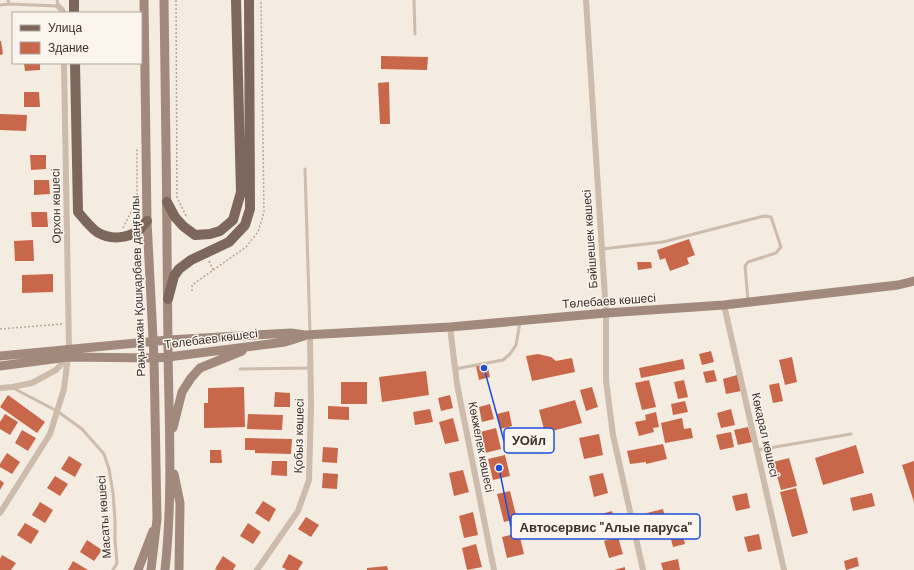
<svg xmlns="http://www.w3.org/2000/svg" width="914" height="570" viewBox="0 0 914 570" font-family="'DM Sans',sans-serif">
<style>
.building{fill:#c9674a}
.lines{fill:none;stroke-linecap:round;stroke-linejoin:round}
.path{stroke:#b9a596;stroke-width:1.5;stroke-dasharray:2 2;stroke-linecap:butt}
.lane{stroke:#cdbbac;stroke-width:3}
.street{stroke:#cdbbac;stroke-width:6}
.secondary{stroke:#a1897d;stroke-width:9}
.primary{stroke:#7d675c;stroke-width:10}
.labels{text-anchor:middle;dominant-baseline:central;stroke-width:3;stroke-linejoin:round;paint-order:stroke}
.street-label{font-size:12px;fill:#3b302b;stroke:#fbf5ee}
.leader{fill:none;stroke:#1d4ed8;stroke-width:1.5}
.callout-dot{fill:#1d4ed8;stroke:#fbf5ee;stroke-width:1.5}
.callout{fill:#fbf5ee;stroke:#1d4ed8;stroke-width:1.5}
.callout-label{font-size:13px;text-anchor:middle;font-weight:bold;fill:#3b302b}
</style>
<rect width="100%" height="100%" fill="#f4ebe1"/>
<path class="building" d="M0 41H1L3 54 0 55Z
M381 56 428 57 427 70 381 69Z
M24 63H40V70L25 71Z
M389 82 390 124H380L378 83Z
M24 92H39L40 107H24Z
M0 114 27 115 26 131 0 130Z
M30 155H46V169L31 170Z
M34 180H49L50 194 34 195Z
M31 212H47L48 227H32Z
M689 239 695 255 687 258 689 264 670 271 665 258 660 260 657 250Z
M33 240 34 261H15L14 241Z
M637 262H651L652 268 638 270Z
M53 274V292L22 293V275Z
M711 351 714 362 702 365 699 354Z
M538 354 551 357 556 361 572 358 575 372 532 381 526 356Z
M792 357 797 382 785 385 779 360Z
M683 359 685 369 641 378 639 368Z
M487 363 490 377 479 380 476 366Z
M714 370 717 381 706 383 703 372Z
M426 371 429 395 382 402 379 377Z
M737 375 741 391 726 394 723 379Z
M649 380 656 407 642 410 635 383Z
M684 380 688 397 678 399 674 382Z
M341 382H367V404H341Z
M779 383 783 401 773 403 769 385Z
M244 387 245 427 204 428V403H208V388Z
M592 387 598 407 586 411 580 390Z
M275 392 290 393V407H274Z
M8 395 45 422 37 433 0 407Z
M450 395 453 408 441 411 438 398Z
M575 400 582 423 545 433 539 410Z
M685 401 688 412 673 415 671 404Z
M490 404 494 419 482 422 479 407Z
M328 406 349 407V420L328 419Z
M430 409 433 422 415 425 413 412Z
M731 409 735 425 721 428 717 413Z
M509 411 512 426 500 429 497 414Z
M656 412 659 427 653 428 654 432 639 436 635 422 646 420 645 415Z
M5 414 18 422 10 435 0 429V422Z
M248 414 283 415 282 430 247 429Z
M453 418 459 441 445 444 439 422Z
M682 418 684 429 691 428 693 438 665 443 661 423Z
M748 427 752 442 738 445 734 430Z
M496 428 501 449 485 453 480 432Z
M22 430 36 438 28 451 15 443Z
M731 432 734 447 720 450 716 435Z
M599 434 603 455 584 459 579 438Z
M245 438 292 439 291 454 255 453V450H245Z
M663 444 667 459 646 464V462L630 464 627 451Z
M856 445 864 473 823 485 815 458Z
M323 447 338 448 337 463 322 462Z
M210 450H221L222 463H210Z
M7 453 20 462 12 474 0 467V464Z
M505 455 510 476 493 480 488 459Z
M69 456 82 464 75 477 61 469Z
M789 458 797 486 781 490 773 462Z
M272 461H287V476L271 475Z
M914 461V502L902 465Z
M463 470 469 492 454 496 449 473Z
M323 473 338 474 337 489 322 488Z
M603 473 608 493 594 497 589 476Z
M55 476 68 484 60 496 47 488Z
M0 480 4 483 0 490Z
M796 488 808 533 792 537 780 492Z
M510 491 517 519 504 522 497 494Z
M747 493 750 508 736 511 732 496Z
M872 493 875 506 853 511 850 498Z
M263 501 276 509 269 522 255 513Z
M40 502 53 510 45 523 32 515Z
M663 509 668 530 652 534 647 513Z
M612 511 617 529 603 533 598 515Z
M473 512 478 535 464 538 459 516Z
M306 517 319 525 311 537 298 529Z
M25 523 39 531 31 544 17 535Z
M248 523 261 532 253 544 240 536Z
M682 532 685 544 673 547 670 535Z
M519 533 524 554 507 558 502 537Z
M759 534 762 549 748 552 744 537Z
M618 537 623 554 609 558 604 541Z
M87 540 102 550 94 561 80 552Z
M476 544 482 567 467 570 462 548Z
M289 554 303 562 298 570H287L282 567Z
M2 555 16 563 11 570H0V559Z
M223 556 236 565 233 570H217L215 569Z
M857 557 859 566 846 570 844 561Z
M678 559 680 570H663L661 563Z
M73 561 88 570H68Z
M387 566 388 570H367V568Z
M625 567V570H614Z"/>
<g class="lines">
<path class="path" d="M176 0 177 197 186 216
M123 228 137 200V149
M209 261 213 270
M192 291V285L246 247 258 232 264 212 261 0
M0 329 62 324"/>
<path class="lane" d="M414 0 415 34
M9 4 58 6 57 0
M0 5 9 4 8 0
M305 169 310 333
M602 249 663 242 764 216 771 217 781 247 776 253 748 262 745 266 748 300
M240 369 311 368
M455 369 503 360 510 354 516 345 520 322
M13 388 57 411 82 429 104 454 109 469 113 493 115 520V540L117 563 113 570
M757 450 851 434"/>
<path class="street" d="M586 0 606 313V381L613 435 643 570
M58 6 62 10 63 13
M64 63 69 349
M724 305 784 570
M450 327 457 384 494 570
M0 388 12 387 32 383 56 370 68 357
M0 513 50 434 64 389 68 357
M257 570 298 511 309 480 311 405 310 335"/>
<path class="secondary" d="M144 0 147 221 154 358 157 519 151 570
M164 0C166 117 167 233 168 350 169 423 173 497 165 570
M0 356 168 340 291 333 305 335 450 327 606 313 724 305 898 285 914 281
M0 366 68 357 154 358 168 357 285 342 304 336
M173 428 182 392 191 378 200 368 242 351
M174 474 180 503 179 570
M138 570 153 531"/>
<path class="primary" d="M74 0V13
M75 63 78 212C84 219 90 227 97 232 110 240 127 239 139 230 142 228 144 224 147 221
M167 202 175 217 183 226 195 235 210 234 220 231 233 220 241 192 236 0
M168 299 174 276 179 269 191 260 229 242 245 225 250 209 249 0"/>
</g>
<g class="labels">
<g class="street-label">
<text transform="translate(56 206) rotate(-91)">Орхон көшесі</text>
<text transform="translate(590 239) rotate(-94)">Бәйшешек көшесі</text>
<text transform="translate(138 286) rotate(-92)">Рақымжан Қошқарбаев даңғылы</text>
<text transform="translate(609 301) rotate(-4)">Төлебаев көшесі</text>
<text transform="translate(211 339) rotate(-7)">Төлебаев көшесі</text>
<text transform="translate(765 435) rotate(77)">Көкарал көшесі</text>
<text transform="translate(299 436) rotate(-89)">Қобыз көшесі</text>
<text transform="translate(481 447) rotate(79)">Көкжелек көшесі</text>
<text transform="translate(104 517) rotate(-94)">Масаты көшесі</text>
</g>
</g>
<path class="leader" d="M484 368L504 441M499 468L511 527"/>
<g class="callout-dot">
<circle cx="484" cy="368" r="4"/>
<circle cx="499" cy="468" r="4"/>
</g>
<g class="callout">
<rect x="504" y="428" width="50" height="25" rx="4"/>
<rect x="511" y="514" width="189" height="25" rx="4"/>
</g>
<g class="callout-label">
<text x="529" y="445">УОйл</text>
<text x="606" y="532">Автосервис "Алые паруса"</text>
</g>
<rect x="12" y="12" width="130" height="52" fill="#fbf5ee" stroke="#aea6a0"/>
<rect x="20" y="25" width="20" height="6" fill="#7d675c" stroke="#aea6a0"/>
<text x="48" y="32" font-size="12" fill="#3b302b">Улица</text>
<rect x="20" y="42" width="20" height="12" fill="#c9674a" stroke="#aea6a0"/>
<text x="48" y="52" font-size="12" fill="#3b302b">Здание</text>
</svg>
